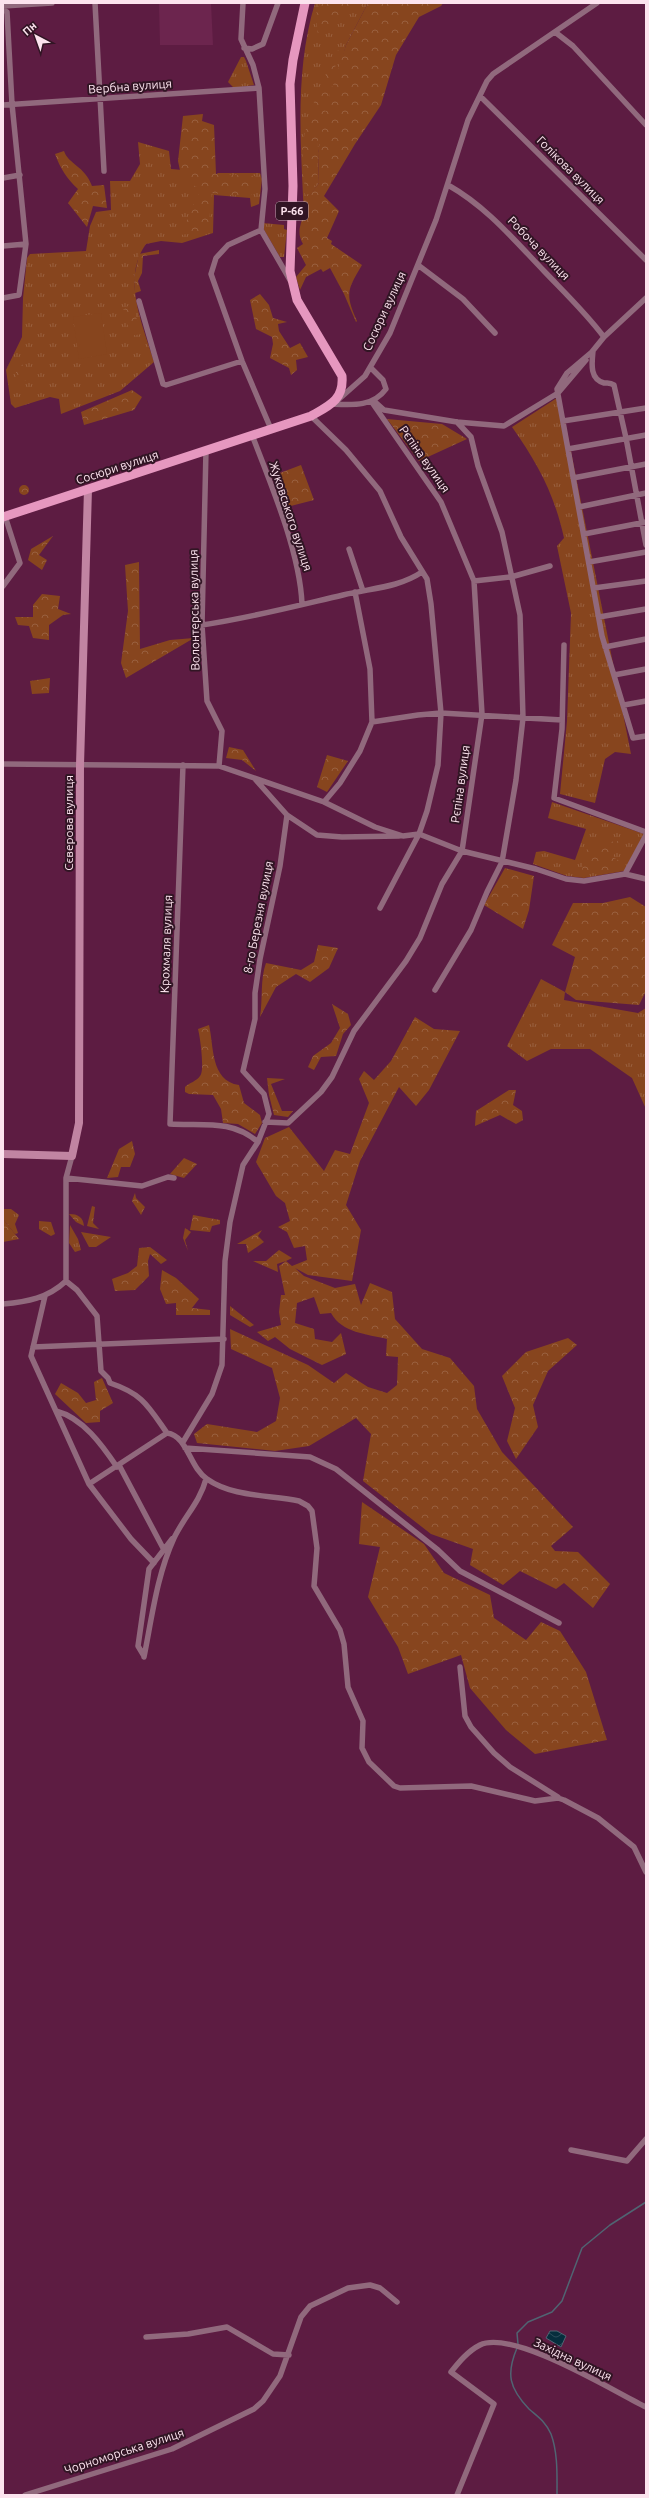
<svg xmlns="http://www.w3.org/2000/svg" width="649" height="2498" viewBox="0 0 649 2498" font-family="Ubuntu,sans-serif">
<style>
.built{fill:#6c254e}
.grass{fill:url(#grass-tufts)}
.forest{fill:url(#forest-crowns)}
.pitch{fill:#87451e}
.water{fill:url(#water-waves);stroke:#506472}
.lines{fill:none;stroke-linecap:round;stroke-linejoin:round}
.stream{stroke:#506472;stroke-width:1.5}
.minor{stroke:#91697d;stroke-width:5.5}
.secondary{stroke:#c184a2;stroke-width:8}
.primary{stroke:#e697bf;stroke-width:9}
.labels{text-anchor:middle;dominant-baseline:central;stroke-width:4;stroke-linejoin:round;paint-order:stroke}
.shield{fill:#311524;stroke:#bfa5b1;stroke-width:1}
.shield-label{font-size:11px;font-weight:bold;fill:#fce3ee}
.street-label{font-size:12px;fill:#fce3ee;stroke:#311524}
</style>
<defs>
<pattern id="grass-tufts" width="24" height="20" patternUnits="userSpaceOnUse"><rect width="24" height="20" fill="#87451e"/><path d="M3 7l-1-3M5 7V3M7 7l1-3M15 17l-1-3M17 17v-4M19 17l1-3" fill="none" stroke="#99603f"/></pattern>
<pattern id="forest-crowns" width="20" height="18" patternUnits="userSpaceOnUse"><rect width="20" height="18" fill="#87451e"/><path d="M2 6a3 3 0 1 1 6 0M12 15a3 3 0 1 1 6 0" fill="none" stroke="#99603f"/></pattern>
<pattern id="water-waves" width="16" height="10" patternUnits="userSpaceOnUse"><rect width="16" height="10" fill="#062e3d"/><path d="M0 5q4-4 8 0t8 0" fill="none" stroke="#2b4c59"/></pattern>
</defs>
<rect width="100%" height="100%" fill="#5d1c42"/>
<path class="built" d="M159 3H211L213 45H160Z"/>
<path class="grass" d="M315 3H368L346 45 318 153 319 183 309 197 303 196C300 132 296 66 315 3Z
M241 57H244L246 61 254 85 234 88 228 82Z
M138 142 169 151 171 169 194 171 206 181 218 173H260L262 179 259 204 251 207 250 198 214 195 213 233 182 243 161 241 146 244C121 278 143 325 154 362L120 391 61 414 59 399 50 397 15 408 11 404 6 370 22 337 23 298 27 258 30 254 86 251 90 226 96 212 111 210 110 181H130L140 164Z
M263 223 284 225V229L287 230 284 257H280L263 228Z
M560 396 631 754 615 752 605 759 595 803 560 794 567 721 571 613 557 546 564 538C554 493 538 464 512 427Z
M552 802 644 834 624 871 584 878 567 876 533 864 536 852 544 851 575 860 586 829 548 818Z
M541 979 565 992 564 1000 638 1013 646 1008V1109L632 1078 590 1049H551L527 1061 507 1046Z
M3 1209H11L19 1215 15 1224 18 1233 15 1234 3 1219Z
M70 1225 78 1239 81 1250 75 1252 69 1243Z"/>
<path class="forest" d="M320 3H367L337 19 318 37 316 14Z
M368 3H443L441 6 419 17 396 55 381 105 355 144 324 196 339 211 327 238 332 241 331 244 362 265C347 290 345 294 357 321L356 322 344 294 330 268 323 272 321 269 306 277 300 290 296 277 306 265 297 248 303 244C295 230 303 223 304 209 304 205 303 200 303 196H309L319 183 318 153 327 103 318 139 317 183 305 195 302 146 310 111 339 48 329 98 346 45Z
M203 114 202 121 214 125 216 174 255 176 251 197 212 193 208 231 180 235 201 189 182 180 178 161 183 116Z
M64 151C68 164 85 166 92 186L104 185 107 208 93 206 87 227 68 203 78 189C67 179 60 168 55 154Z
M159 250V254L143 256 142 273 138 281 141 291 135 293 134 278 139 254Z
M260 294 269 305 273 318 287 322 278 324 279 331 290 348 300 343 308 357 296 360 297 370 291 375 289 368 270 358 273 344 272 337 256 329 250 300Z
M132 303 141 334 131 336 123 310Z
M21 363 31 376 27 381 16 377V368Z
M132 390 142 397 134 410 84 425 81 412Z
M387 419 442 424 467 439 419 461Z
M301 465 314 500 283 508 272 476Z
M19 490a5 5 0 1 1 10 0a5 5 0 1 1-10 0Z
M53 536 39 555 47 560 42 570 28 560 31 549Z
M139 562 140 649 170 640 194 638 126 678 121 663 128 611 125 565Z
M42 594 60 596 58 609 71 614 63 615 49 625V640L33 638 29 626 18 625 15 617H33V605Z
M50 678 49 693 32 694 30 681Z
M229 747 243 750 256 771 242 760 226 758Z
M327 755 348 761 327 792 317 787Z
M619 841 613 857 621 862 620 868 603 873H582L583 856 590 844Z
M505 868 534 876 529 910 523 929 484 905Z
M630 897 646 907V991L639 1005 576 1000 565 992 575 957 552 945 573 903H603Z
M318 945 338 948 329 968 310 982 296 974 276 987 260 1017C263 999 260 979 266 963L301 970 314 962Z
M332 1004 348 1014 351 1025 343 1034 336 1056 321 1057 314 1070 308 1067 313 1056 331 1043 340 1028Z
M415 1017 434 1029 460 1031 429 1090 416 1106 399 1087 360 1161 346 1205 361 1230 352 1281 308 1275 295 1268 304 1276 335 1288 355 1284 361 1305 370 1283 392 1292 395 1319 422 1349 450 1358 474 1386 477 1409 502 1452 573 1527 551 1546 555 1551 578 1552 610 1584 593 1608 564 1583 556 1589 520 1571 503 1585 470 1565 473 1549 431 1534 363 1481 371 1434 356 1418 309 1446 275 1451 197 1443 194 1434 207 1424 257 1432 276 1421 280 1398 272 1368 231 1349 230 1329 308 1365 334 1383 346 1373 368 1387 387 1393 397 1385 398 1357 386 1356 387 1339C367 1334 342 1333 331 1313L320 1314 314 1297 297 1303 295 1323 314 1329 315 1339 332 1342 341 1333 346 1354 322 1365 290 1349 275 1337 268 1341 257 1332 281 1325 279 1312 281 1295H285L279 1266 286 1261 277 1264 278 1272 253 1261H266L279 1250 292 1258 286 1261 292 1266 307 1260 305 1246 294 1248 287 1232 278 1227 290 1221 285 1203 276 1196 256 1162 265 1138 289 1127 324 1171 335 1150 350 1154 369 1103 359 1079 364 1071 374 1080 391 1061Z
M209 1025C214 1045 210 1081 239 1085L244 1103 260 1115 262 1123 255 1134 238 1124 223 1123 221 1109 213 1095 189 1094 185 1092V1087C189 1083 197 1081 200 1076 205 1071 200 1036 198 1029Z
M267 1078 285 1079 271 1084 282 1111H293L288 1117 274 1115 269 1095Z
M509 1090H516L513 1105 522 1111 523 1120 516 1124 500 1115 475 1126 476 1111Z
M132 1141 135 1154 130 1167H121L118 1177 107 1178 119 1149Z
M184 1158 197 1164 184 1178 170 1174Z
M135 1193 136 1198 145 1207 141 1215 132 1201Z
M92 1206 95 1207 93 1223 99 1229 87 1226Z
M69 1214C78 1214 83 1217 84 1226L76 1222Z
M193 1215 220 1220V1224L212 1226 210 1232 190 1230Z
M3 1219 19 1239 3 1242Z
M39 1221 51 1222 55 1234 51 1236 39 1229Z
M185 1228 191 1232 185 1240 188 1251 183 1238Z
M262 1230 258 1236 264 1242 248 1253 246 1244H237Z
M81 1232 111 1237 96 1247H89Z
M150 1247 167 1260 161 1264 150 1254 148 1261 149 1276 135 1290 115 1291 112 1279 128 1273 137 1266 139 1248Z
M162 1270 176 1278 199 1299 192 1308 210 1310V1315H176V1303L166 1304 160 1289Z
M230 1306 254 1325 250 1327 230 1315Z
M568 1338 577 1345 548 1371 533 1405 538 1427 516 1459 507 1441 515 1408 502 1376 526 1352Z
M102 1378 113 1403 100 1411V1422L86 1423 55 1394 61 1383 78 1393 86 1403 96 1400 94 1382Z
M362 1502 424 1544 444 1573 490 1595 494 1618 526 1640 541 1622 560 1631 586 1672 607 1740 535 1754 506 1730 470 1688 461 1655 408 1674 398 1647 368 1597 380 1547 359 1544Z"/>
<path class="pitch" d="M101 313 107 354 79 359 73 317Z"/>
<path class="water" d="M550 2331H557L566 2336 561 2347 546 2338Z"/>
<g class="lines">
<path class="stream" d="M518 2344 517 2333 528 2322 552 2312 562 2301 582 2248 610 2225 646 2202
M517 2348C506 2374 509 2388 529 2409 538 2417 546 2422 551 2434 558 2453 557 2475 557 2495"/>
<path class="minor" d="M95 3 104 171
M243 3 241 39 253 65 259 88 265 189 261 230
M3 6 52 3
M3 10 7 12 12 104 26 244 19 295 3 298
M555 32 573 46 646 125
M244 48 252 49 263 44 278 3
M480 96 646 260
M3 105 259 88
M3 178 20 175
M448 185C487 207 514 240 544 271 565 293 586 313 604 337
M261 230 228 245 216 258 211 274 242 361 271 429
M261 230 290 280
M3 246 26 244
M418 265 463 299 495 333
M139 301 163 384 166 385 242 361
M593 351 567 373 557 389 602 636 633 738 646 736
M593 351C592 362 589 379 604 383 608 383 610 382 614 385L626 438 646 545
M591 353 604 337 646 298
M338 400 365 376 390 333 436 220 468 120 487 81 493 74 597 3
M374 401 384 410 457 422 504 426 558 393 586 360
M332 404C352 405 373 407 386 389L383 380 371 368
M311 416 346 450 380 491 401 537 427 579 431 604 441 713 438 765 427 811 419 834 380 908
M563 421 646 408
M252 435C271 484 300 553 302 604
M568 449 646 435
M206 450 202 625 207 701 222 731 219 766
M573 478 646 464
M579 507 646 493
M584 534 646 522
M349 549 363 591
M589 562 646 552
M474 581 511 577 550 566
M3 586 20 563 5 516
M594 588 646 581
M599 617 646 609
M202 625C250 618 296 606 343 595 371 588 398 588 422 572
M564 645 562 729 554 798 646 832
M605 647 646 639
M614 675 646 669
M624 705 646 701
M372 722 418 715 441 713 562 720
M3 764 219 766 324 802 375 827 403 836 419 834 462 851 536 869 566 879 584 881 625 874
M183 765 170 1124C203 1126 231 1119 258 1142
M324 802 340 783 360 751 372 722 370 669 355 592
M287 815 317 835 342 837 399 836
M646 835 625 874 646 879
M435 990 471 930 487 892 502 862 516 780 523 718 520 615 502 532 478 466 471 437 457 422
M265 1122 288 1123 321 1092 332 1077 354 1031 406 961 420 938 442 884 462 851 482 714 474 581 441 502 371 401
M66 1178 142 1186 168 1177 174 1178
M66 1281 77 1290 97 1316 101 1371 108 1378 110 1383C143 1394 148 1406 167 1433 188 1436 189 1467 207 1479 232 1497 270 1495 299 1501L308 1506 312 1511 317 1548 314 1586 340 1630 344 1644 348 1687 363 1721 362 1748 369 1762 394 1786 400 1788 471 1786 535 1801 558 1798 564 1800 598 1818 634 1847 646 1872
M45 1296 31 1356 89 1484 131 1539 154 1563
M3 1304C27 1302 48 1298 66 1281V1178L72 1156
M33 1347 224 1339
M56 1411C83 1418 102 1445 117 1467
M183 1442 212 1394 222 1365 225 1261 230 1222 243 1165 258 1142 269 1114 264 1094 243 1071 255 1019V993L260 959 280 866 287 815 255 779
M185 1448 310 1457 336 1469 438 1550 460 1571 559 1623
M119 1465 163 1548
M89 1484 167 1433
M144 1656 138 1646 149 1569 172 1539
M144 1657C152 1617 157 1575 174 1538 184 1517 200 1502 206 1479
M460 1667 465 1716 471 1727 494 1753 510 1767 558 1797
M571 2150 627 2161 646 2139
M146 2337 188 2334 227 2327 273 2354 289 2355
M25 2495 172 2449 254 2409 263 2401 280 2376 301 2317 310 2306 348 2288 370 2285 380 2288 397 2302
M457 2495 494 2404 451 2372C459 2362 468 2351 480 2345 513 2329 613 2391 646 2407"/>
<path class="secondary" d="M3 1154 72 1156 79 1123 80 765 88 489"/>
<path class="primary" d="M3 517 311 416C329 406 344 400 342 376L297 300 290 271 293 186 290 84 293 60 305 3"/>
</g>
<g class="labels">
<rect class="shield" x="276" y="202" width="32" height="18" rx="3"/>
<g class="shield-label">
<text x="292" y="211">Р-66</text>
</g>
<g class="street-label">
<text transform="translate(130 86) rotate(-4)">Вербна вулиця</text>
<text transform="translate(571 170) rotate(45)">Голікова вулиця</text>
<text transform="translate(539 248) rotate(46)">Робоча вулиця</text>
<text transform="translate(384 311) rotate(-65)">Сосюри вулиця</text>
<text transform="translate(425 459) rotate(55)">Рєпіна вулиця</text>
<text transform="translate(117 467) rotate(-18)">Сосюри вулиця</text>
<text transform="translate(291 516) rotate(72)">Жуковського вулиця</text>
<text transform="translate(194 610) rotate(-91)">Волонтерська вулиця</text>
<text transform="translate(460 784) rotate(-82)">Рєпіна вулиця</text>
<text transform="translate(68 823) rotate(-90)">Сєверова вулиця</text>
<text transform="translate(258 917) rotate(-79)">8-го Березня вулиця</text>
<text transform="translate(166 944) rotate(-88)">Крохмаля вулиця</text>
<text transform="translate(573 2359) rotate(25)">Західна вулиця</text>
<text transform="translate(124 2451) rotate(-18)">Чорноморська вулиця</text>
</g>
</g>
<rect width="649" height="2498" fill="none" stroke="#fce3ee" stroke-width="8"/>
<g transform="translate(36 36) rotate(319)" stroke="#311524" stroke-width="3" paint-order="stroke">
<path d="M0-3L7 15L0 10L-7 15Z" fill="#fce3ee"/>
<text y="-6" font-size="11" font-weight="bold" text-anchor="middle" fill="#fce3ee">Пн</text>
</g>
</svg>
